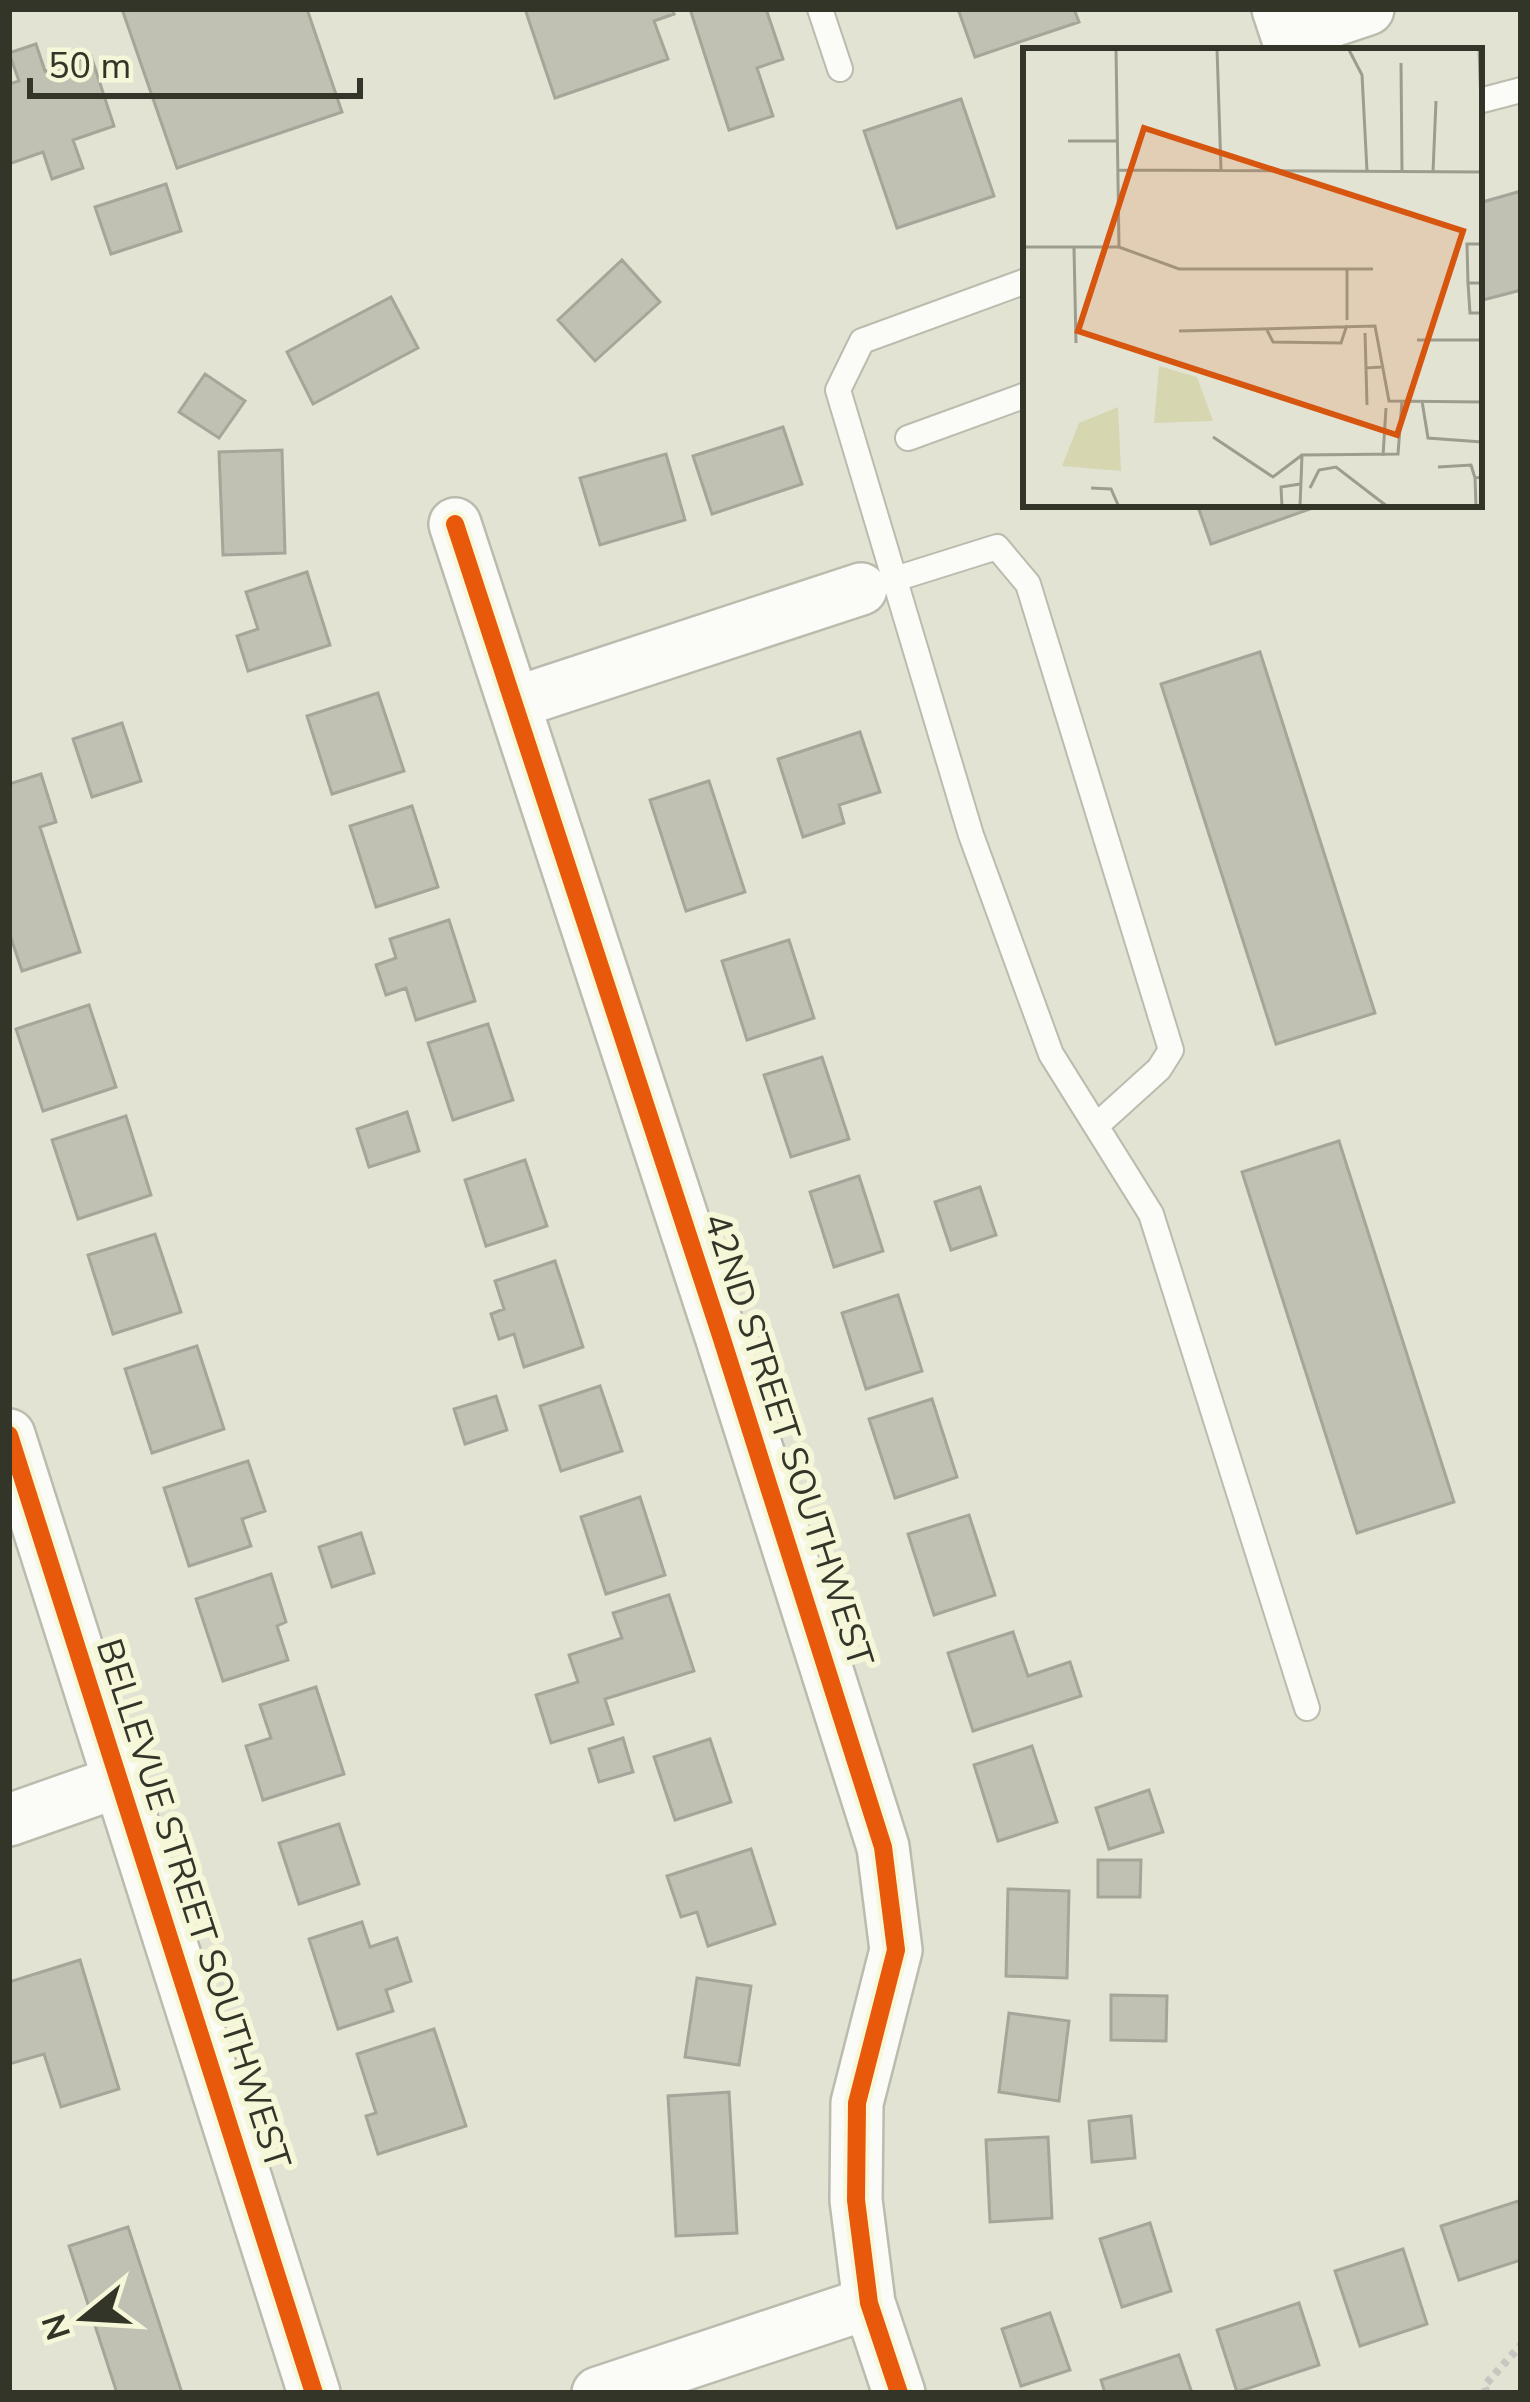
<svg xmlns="http://www.w3.org/2000/svg" width="1530" height="2402" viewBox="0 0 1530 2402" font-family="'Nunito Sans',sans-serif">
<style>
.building{fill:#c0c0b3;stroke:#a5a699;stroke-width:3}
.lines{fill:none;stroke-linecap:round;stroke-linejoin:round}
.lane-casing{stroke:#bbbbae;stroke-width:28}
.street-casing{stroke:#bbbbae;stroke-width:56}
.path{stroke:#c7c7c2;stroke-width:8;stroke-dasharray:6 6;stroke-linecap:butt}
.lane{stroke:#fbfbf8;stroke-width:24}
.street{stroke:#fbfbf8;stroke-width:51}
.cycleway-casing{stroke:#f6f7d9;stroke-width:26}
.cycleway{stroke:#e8590c;stroke-width:18}
.labels{text-anchor:middle;dominant-baseline:central;stroke-width:12;stroke-linejoin:round;paint-order:stroke}
.street-label{font-size:36px;fill:#343529;stroke:#f6f7d9}
.inset-road{fill:none;stroke:#9d9d8f;stroke-width:3}
.view{fill:#d6550f;fill-opacity:0.15;stroke:#d6550f;stroke-width:6}
.inset-edge{fill:none;stroke:#343529;stroke-width:6}
</style>
<rect width="100%" height="100%" fill="#e3e3d3"/>
<path class="building" d="M122 9H307L342 112 177 168Z
M525 9H672L674 14 654 21 668 59 555 98Z
M690 9H766L783 59 757 68 773 116 729 130Z
M958 9H1074L1079 22 975 57Z
M36 44 45 71 91 56 114 126 73 140 83 168 52 179 43 152 9 164V84L19 81 9 53Z
M961 99 994 196 897 228 864 131Z
M166 184 181 231 111 254 95 207Z
M1521 191V290L1479 301V203Z
M622 260 660 302 595 361 558 320Z
M391 297 418 348 313 404 287 352Z
M205 374 245 401 219 438 179 412Z
M783 427 802 484 712 514 693 456Z
M282 450 285 553 223 555 219 452Z
M666 454 685 520 600 545 580 478Z
M1197 504H1324L1211 544Z
M307 572 330 645 248 671 237 636 258 629 246 592Z
M1260 652 1375 1013 1276 1044 1161 684Z
M378 693 404 771 332 794 307 716Z
M122 723 141 781 92 797 73 739Z
M860 732 880 792 839 805 844 823 803 837 778 759Z
M41 774 56 822 40 827 80 952 22 971 9 932V784Z
M709 781 745 892 686 911 650 800Z
M412 806 438 887 376 907 350 826Z
M449 920 475 1001 416 1020 406 988 386 995 376 965 396 958 390 939Z
M789 940 814 1018 747 1040 722 961Z
M89 1005 116 1087 43 1111 16 1029Z
M488 1024 513 1100 453 1120 428 1043Z
M822 1057 849 1139 791 1157 764 1075Z
M407 1112 419 1151 369 1167 357 1129Z
M126 1116 151 1195 78 1219 52 1140Z
M1339 1141 1454 1502 1357 1533 1242 1172Z
M525 1160 547 1226 486 1246 465 1180Z
M859 1176 883 1251 834 1267 810 1192Z
M980 1187 996 1235 951 1250 935 1202Z
M155 1234 181 1312 113 1334 88 1255Z
M555 1261 583 1347 524 1367 514 1334 499 1339 491 1314 504 1309 495 1281Z
M898 1295 922 1371 866 1389 842 1313Z
M197 1346 224 1429 152 1453 125 1369Z
M600 1386 622 1451 561 1471 540 1406Z
M496 1396 507 1430 465 1444 454 1409Z
M932 1399 957 1477 895 1498 869 1419Z
M248 1461 265 1511 242 1519 251 1546 189 1566 164 1488Z
M640 1497 665 1575 606 1594 581 1517Z
M969 1515 995 1595 934 1615 908 1534Z
M361 1533 374 1573 332 1587 319 1547Z
M271 1574 286 1622 277 1626 288 1660 223 1681 196 1599Z
M669 1595 694 1671 605 1699 613 1724 551 1743 536 1695 578 1682 569 1655 622 1638 613 1613Z
M1013 1632 1028 1676 1070 1662 1081 1696 973 1731 948 1653Z
M316 1687 344 1774 263 1800 246 1746 271 1738 260 1705Z
M623 1738 633 1772 599 1782 589 1749Z
M710 1739 731 1802 675 1820 654 1757Z
M1032 1746 1057 1822 998 1841 974 1765Z
M1149 1790 1163 1832 1109 1849 1096 1808Z
M339 1824 359 1884 299 1904 279 1843Z
M751 1849 775 1924 708 1946 697 1912 681 1917 667 1876Z
M1098 1860H1141L1140 1897H1098Z
M1008 1889 1069 1891 1067 1978 1006 1976Z
M362 1922 370 1947 397 1938 411 1981 386 1990 393 2011 338 2029 309 1939Z
M80 1960 119 2089 61 2107 44 2054 9 2064V1982Z
M697 1978 751 1986 739 2065 685 2057Z
M1111 1995 1167 1996 1166 2041 1111 2040Z
M1009 2013 1069 2021 1059 2101 999 2092Z
M434 2029 466 2126 378 2154 366 2116 376 2113 357 2054Z
M729 2092 737 2233 676 2236 668 2096Z
M1131 2116 1135 2158 1092 2162 1089 2121Z
M1048 2137 1052 2218 990 2222 986 2140Z
M1518 2201 1521 2209V2260L1459 2280 1441 2226Z
M1150 2223 1171 2291 1122 2307 1100 2239Z
M128 2227 182 2393H117L69 2246Z
M1403 2249 1427 2324 1360 2346 1335 2271Z
M1299 2303 1319 2365 1237 2392 1217 2330Z
M1050 2313 1070 2370 1021 2386 1002 2329Z
M1179 2355 1192 2393H1105L1101 2380Z"/>
<g class="lines">
<defs>
<path id="lane" d="M820 9 840 69
M1479 101 1521 90
M1026 281 862 341 838 390 971 835 1051 1054 1151 1214 1307 1708
M908 438 1026 395
M895 579 997 547 1028 584 1171 1050 1159 1069 1096 1126"/>
<path id="street" d="M1278 9 1287 36 1368 9
M455 524 721 1336 883 1847 896 1950 857 2103 856 2200 869 2303 899 2393
M514 703 861 589
M9 1435 314 2393
M9 1820 120 1781
M598 2393 869 2303"/>
</defs>
<use href="#lane" class="lane-casing"/>
<use href="#street" class="street-casing"/>
<path class="path" d="M1487 2393 1484 2386 1521 2345"/>
<use href="#lane" class="lane"/>
<use href="#street" class="street"/>
<defs>
<path id="cycleway" d="M455 524 721 1336 883 1847 896 1950 857 2103 856 2200 869 2303 899 2393
M9 1435 314 2393"/>
</defs>
<use href="#cycleway" class="cycleway-casing"/>
<use href="#cycleway" class="cycleway"/>
</g>
<g class="labels">
<g class="street-label">
<text transform="translate(788 1440) rotate(72)">42ND STREET SOUTHWEST</text>
<text transform="translate(193 1904) rotate(72)">BELLEVUE STREET SOUTHWEST</text>
</g>
</g>
<g transform="translate(1023 48)">
<rect width="459" height="459" fill="#e3e3d3"/>
<path d="M136 318 174 329 190 373 131 375ZM95 359 98 423 39 418 56 375Z" fill="#d6d7b0"/>
<path class="inset-road" d="M93 0 96 199M194 0 198 122M325 0 339 27 344 123M456 0 459 85M378 15 379 124M45 93H95M96 122 459 124M410 124 413 53M0 199H96L156 221H350M51 200 53 295M324 221V272M445 235 444 196H459M459 235H445L447 265H459M243 280 250 294 318 295 324 277M156 283 352 278 366 353 459 354M342 285 343 320 358 319M394 292H459M343 320 344 357M399 353 405 390 459 394M190 389 250 429 279 407M360 408 363 360M415 419 448 417 452 430M68 440 88 441 96 459M287 440 296 422 313 419 365 459M259 459 258 439 277 436M277 459 279 407 375 406 379 353M453 459 452 430 459 429"/>
<path class="view" d="M121 80 440 183 374 387 55 283Z"/>
<rect width="459" height="459" class="inset-edge"/>
</g>
<rect width="1530" height="2402" fill="none" stroke="#343529" stroke-width="24"/>
<g transform="translate(84 2318) rotate(252)" stroke="#f6f7d9" stroke-width="9" paint-order="stroke">
<path d="M0-9L21 45L0 30L-21 45Z" fill="#343529"/>
<text y="-18" font-size="33" font-weight="bold" text-anchor="middle" fill="#343529">N</text>
</g>
<path d="M30 78v18h330v-18" fill="none" stroke="#343529" stroke-width="6"/>
<text x="48" y="78" font-size="36" fill="#343529" stroke="#f6f7d9" stroke-width="9" paint-order="stroke">50 m</text>
</svg>
